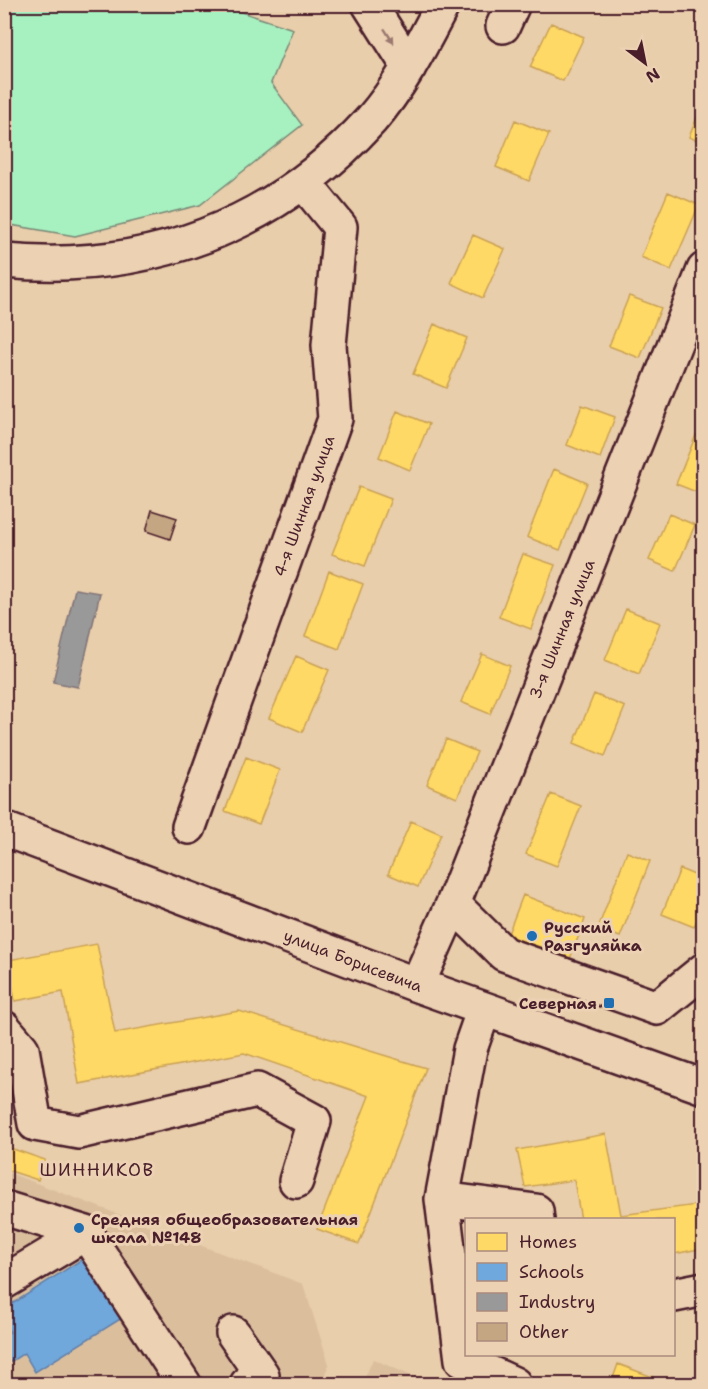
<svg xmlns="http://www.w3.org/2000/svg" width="708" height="1389" viewBox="0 0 708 1389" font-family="'Shantell Sans',sans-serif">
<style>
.built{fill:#dbbf9d}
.green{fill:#a7f1c0;stroke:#788876;stroke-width:1.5}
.homes{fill:#ffd966;stroke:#c9a154;stroke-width:1.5}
.schools{fill:#6fa8dc;stroke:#647fa7;stroke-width:1.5}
.industry{fill:#999;stroke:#817478;stroke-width:1.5}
.building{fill:#c4a682;stroke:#4a1f2b;stroke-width:1.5}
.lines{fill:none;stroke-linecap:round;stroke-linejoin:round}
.minor-casing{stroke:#4a1f2b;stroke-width:38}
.minor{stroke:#ecd1b3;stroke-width:33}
.oneway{fill:#9b786f}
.poi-dot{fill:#1f6fb2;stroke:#ecd1b3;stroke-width:2}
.labels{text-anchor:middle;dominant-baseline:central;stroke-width:6;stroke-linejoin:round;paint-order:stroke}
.street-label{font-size:16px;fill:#4a1f2b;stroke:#ecd1b3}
.poi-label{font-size:16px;font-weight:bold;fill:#4a1f2b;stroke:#ecd1b3;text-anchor:start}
.neighbourhood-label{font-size:18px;letter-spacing:1.5px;fill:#4a1f2b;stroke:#ecd1b3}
</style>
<rect width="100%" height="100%" fill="#e9ceab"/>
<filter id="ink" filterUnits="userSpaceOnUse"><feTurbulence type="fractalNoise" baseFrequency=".0167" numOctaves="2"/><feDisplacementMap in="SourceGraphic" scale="12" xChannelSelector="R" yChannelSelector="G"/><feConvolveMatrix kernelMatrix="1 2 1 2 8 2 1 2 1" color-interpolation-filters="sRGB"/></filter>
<g filter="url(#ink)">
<path class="built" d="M4 1171 303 1284 329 1364 322 1384H5Z
M373 1359 430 1384H362Z"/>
<path class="green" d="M4 5H220L293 29 271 83 302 125 200 205 75 236 5 224Z"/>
<path class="homes" d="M551 23 584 37 563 81 530 67Z
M704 100V143L689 137Z
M515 120 549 134 529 181 496 167Z
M668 192 699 205 671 270 641 257Z
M473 235 505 249 483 298 451 283Z
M629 296 661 308 640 358 609 346Z
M434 324 467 338 446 388 413 374Z
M582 405 615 417 600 458 567 445Z
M397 411 429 424 410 470 379 457Z
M696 435 704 438V495L676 484Z
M554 469 587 483 560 550 527 537Z
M359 487 391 499 365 566 332 554Z
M669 514 695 525 675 571 649 560Z
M523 554 555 565 531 629 499 617Z
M329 571 363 584 339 649 305 636Z
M626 609 660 623 639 674 605 660Z
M482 654 510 666 490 714 461 702Z
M296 656 329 670 302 732 269 718Z
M594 694 625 707 605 756 574 743Z
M446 739 477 752 457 798 427 785Z
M246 757 280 770 259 824 225 811Z
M551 794 581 806 557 866 526 854Z
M411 821 441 834 418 887 388 874Z
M627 852 650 861 620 937 598 928Z
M680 869 704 879V903L694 927 662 914Z
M523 895 585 919 568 964 506 939Z
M97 944 115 1033 239 1011 426 1068 359 1244 317 1229 369 1096 244 1053 79 1084 63 992 15 1001 8 960Z
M606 1134 621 1215 704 1204V1248L674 1254V1220H581L574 1180 525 1187 517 1150Z
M10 1148 45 1160 38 1180 4 1169Z
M618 1364 658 1379 656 1384H611Z"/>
<path class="schools" d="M84 1258 122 1318 35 1372 24 1353 4 1366V1336L10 1332 4 1323V1309Z"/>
<path class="industry" d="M75 589 100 593 78 687 53 682Z"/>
<path class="building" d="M152 510 177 518 170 539 146 531Z"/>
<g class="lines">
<defs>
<path id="minor" d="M369 4 409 67
M503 26 513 4
M4 261C148 274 274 227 371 120 401 86 422 44 443 4
M189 827 335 419 329 345 340 227 304 183
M4 829 417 985 704 1087
M453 904 504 954 657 1008 704 970
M417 985 453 904 704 270
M484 1009 470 1049 442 1199 536 1211 537 1220
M4 1028 22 1049 35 1124 79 1132 257 1090 314 1121 296 1181
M442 1199 462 1360 514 1384
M4 1208 86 1233 184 1384
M4 1282 86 1233
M674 1295 704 1289
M233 1333 262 1375 247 1384"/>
</defs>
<use href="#minor" class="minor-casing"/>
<use href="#minor" class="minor"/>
</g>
<defs><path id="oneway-solid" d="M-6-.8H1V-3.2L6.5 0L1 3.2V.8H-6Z" transform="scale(1.5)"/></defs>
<use class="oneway" href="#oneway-solid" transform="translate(389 36) rotate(57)"/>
</g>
<g class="poi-dot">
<circle cx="532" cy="936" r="6"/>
<rect x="603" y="997" width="12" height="12" rx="3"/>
<circle cx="79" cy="1228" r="6"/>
</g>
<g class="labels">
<g class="street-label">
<text transform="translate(304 506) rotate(-70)">4-я Шинная улица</text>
<text transform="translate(562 629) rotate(-68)">3-я Шинная улица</text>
<text transform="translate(353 961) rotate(21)">улица Борисевича</text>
</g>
<g class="poi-label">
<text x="544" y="927">Русский<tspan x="544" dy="18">Разгуляйка</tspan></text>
<text x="597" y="1003" text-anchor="end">Северная</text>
<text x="91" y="1219">Средняя общеобразовательная<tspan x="91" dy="18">школа №148</tspan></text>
</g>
<g class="neighbourhood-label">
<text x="97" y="1170">ШИННИКОВ</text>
</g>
</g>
<rect width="708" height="1389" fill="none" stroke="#ecd1b3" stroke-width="24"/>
<rect x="12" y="12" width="684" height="1365" fill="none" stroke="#4a1f2b" stroke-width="2" filter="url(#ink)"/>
<rect x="465" y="1218" width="210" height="138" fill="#ecd1b3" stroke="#ab8a7d" stroke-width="1.5"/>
<rect x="477" y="1233" width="30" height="18" fill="#ffd966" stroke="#ab8a7d" stroke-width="1.5"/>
<text x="519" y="1248" font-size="18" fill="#4a1f2b">Homes</text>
<rect x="477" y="1263" width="30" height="18" fill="#6fa8dc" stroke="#ab8a7d" stroke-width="1.5"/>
<text x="519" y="1278" font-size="18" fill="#4a1f2b">Schools</text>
<rect x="477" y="1293" width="30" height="18" fill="#999999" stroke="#ab8a7d" stroke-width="1.5"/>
<text x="519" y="1308" font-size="18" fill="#4a1f2b">Industry</text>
<rect x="477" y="1323" width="30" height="18" fill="#c4a682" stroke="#ab8a7d" stroke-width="1.5"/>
<text x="519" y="1338" font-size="18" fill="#4a1f2b">Other</text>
<g transform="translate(645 63) rotate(148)" stroke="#ecd1b3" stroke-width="4.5" paint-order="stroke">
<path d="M0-4.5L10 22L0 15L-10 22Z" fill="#4a1f2b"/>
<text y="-9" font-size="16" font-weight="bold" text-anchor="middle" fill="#4a1f2b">N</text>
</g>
</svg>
